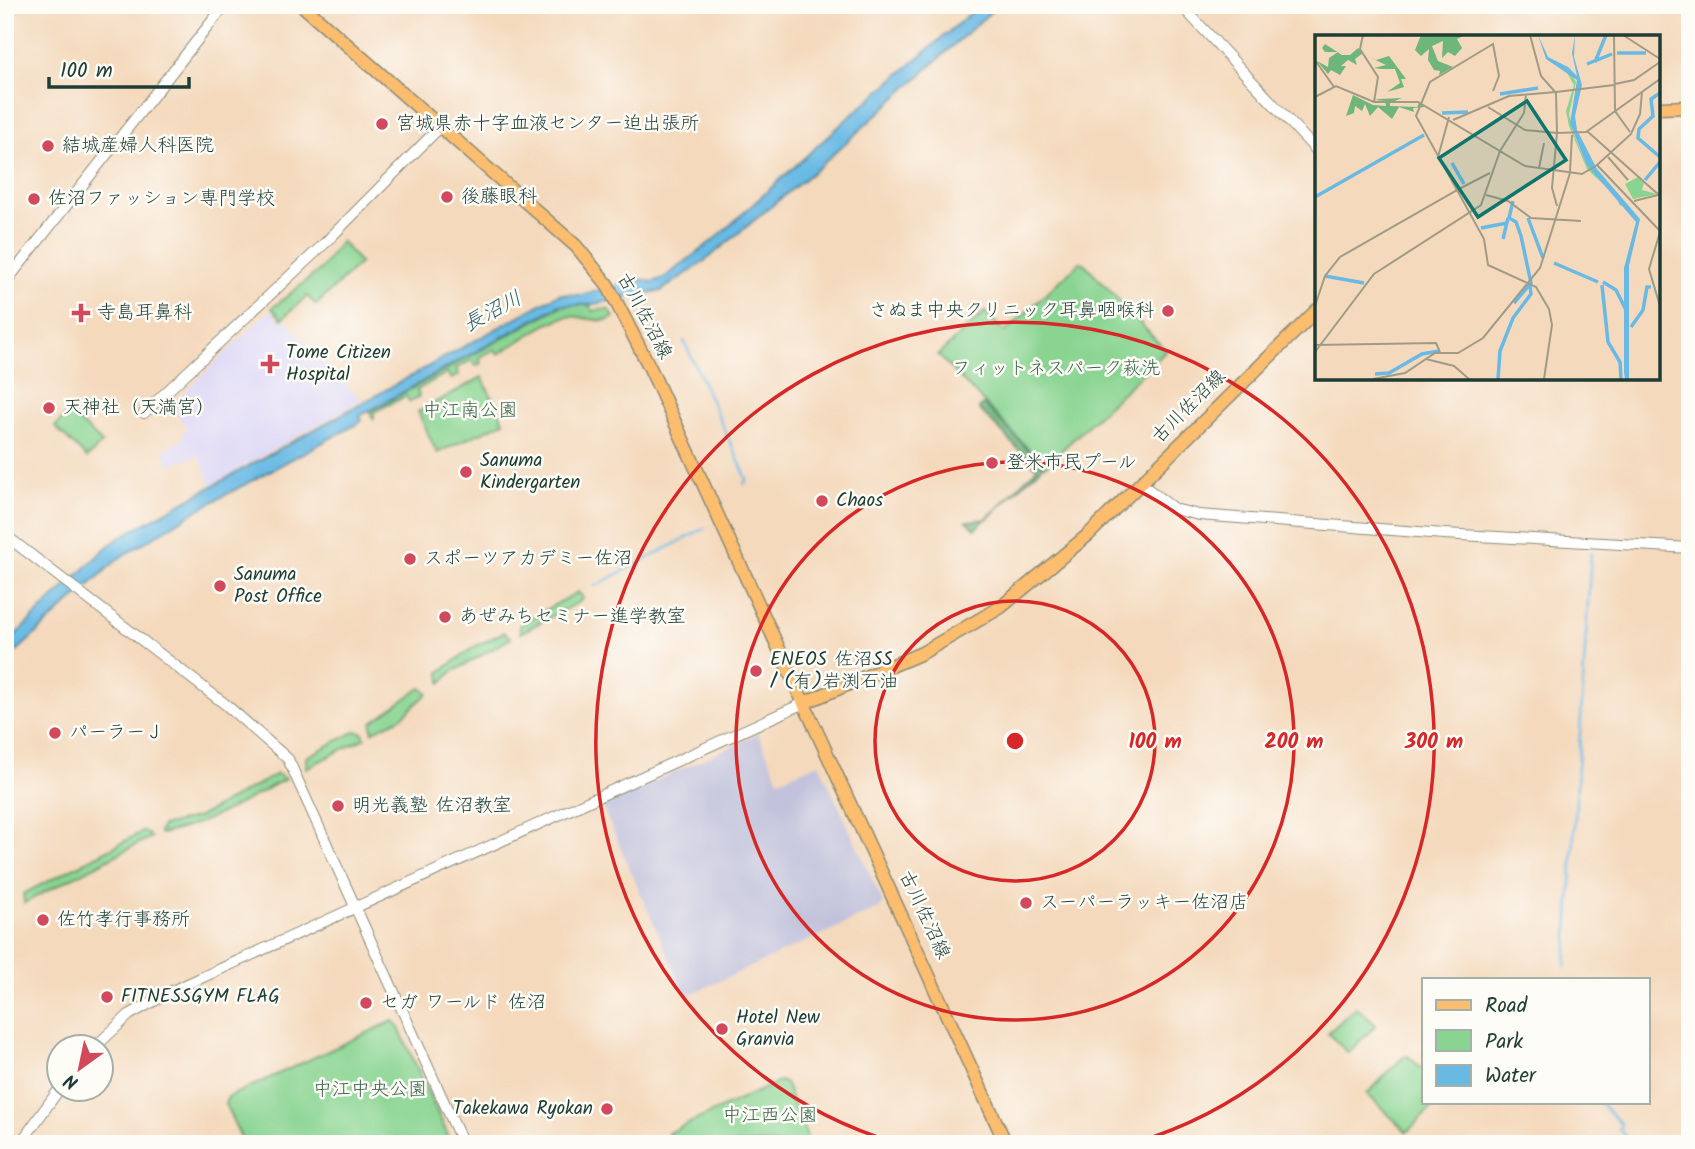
<svg xmlns="http://www.w3.org/2000/svg" width="1695" height="1149" viewBox="0 0 1695 1149" font-family="Kalam,'Klee One',sans-serif">
<style>
.built{fill:#dcd6f6}
.industrial{fill:#c2c2dc}
.green{fill:#89d491;stroke:#548862;stroke-width:2}
.forest{fill:#6eb67b;stroke:#467a58;stroke-width:2}
.water{fill:#68b9e4;stroke:#447b8c;stroke-width:2}
.lines{fill:none;stroke-linecap:round;stroke-linejoin:round}
.stream{stroke:#68b9e4;stroke-width:2.5}
.minor-casing{stroke:#8a8b78;stroke-width:12}
.major-casing{stroke:#8a8b78;stroke-width:15}
.minor{stroke:#fff;stroke-width:10}
.major{stroke:#fcbd6e;stroke-width:12}
.ring{fill:none;stroke:#d62828;stroke-width:3.5}
.poi-dot{fill:#d1495b;stroke:#fdfcf7;stroke-width:2.5}
.labels{text-anchor:middle;dominant-baseline:central;stroke-width:5;stroke-linejoin:round;paint-order:stroke}
.poi-label{font-size:19px;fill:#1f3d34;stroke:#fdfcf7;text-anchor:start}
.street-label{font-size:19px;fill:#1f3d34;stroke:#fdfcf7}
.park-label{font-size:19px;fill:#3a634b;stroke:#fdfcf7}
.water-label{font-size:21px;font-style:italic;fill:#356269;stroke:#fdfcf7}
.inset-river{fill:none;stroke:#68b9e4;stroke-width:3.5}
.inset-road{fill:none;stroke:#9f9b86;stroke-width:2}
.view{fill:#0f766e;fill-opacity:0.15;stroke:#0f766e;stroke-width:3.5}
.inset-edge{fill:none;stroke:#1f3d34;stroke-width:3.5}
.centre{fill:#d62828;stroke:#fdfcf7;stroke-width:3.5}
.ring-label{font-size:21px;text-anchor:middle;font-weight:bold;fill:#d62828;stroke:#fdfcf7;stroke-width:5;stroke-linejoin:round;paint-order:stroke}
</style>
<rect width="100%" height="100%" fill="#fdfcf7"/>
<filter id="ink" filterUnits="userSpaceOnUse"><feTurbulence type="fractalNoise" baseFrequency=".0143" numOctaves="2"/><feDisplacementMap in="SourceGraphic" scale="14" xChannelSelector="R" yChannelSelector="G"/><feConvolveMatrix kernelMatrix="1 2 1 2 8 2 1 2 1" color-interpolation-filters="sRGB"/></filter>
<filter id="wash" filterUnits="userSpaceOnUse"><feTurbulence type="fractalNoise" baseFrequency=".00686" numOctaves="4" result="noise"/><feDisplacementMap in="SourceGraphic" scale="28" xChannelSelector="R" yChannelSelector="G"/><feGaussianBlur stdDeviation="1.57" result="paint"/><feColorMatrix in="noise" values="0 0 0 0 0 0 0 0 0 0 0 0 0 0 0 0 0 1.4 0 .05"/><feComposite in="paint" operator="in"/></filter>
<g filter="url(#wash)">
<rect width="100%" height="100%" fill="#f4d9bc"/>
<path class="built" d="M270 310 281 321 284 319 361 400 211 485 199 455 169 465 164 450 184 439 181 435 187 428 170 406Z"/>
<path class="industrial" d="M758 734 779 780 819 763 883 903 880 908 689 995 685 994 602 806Z"/>
<path class="green" d="M341 241 360 263 316 305 307 296 282 319 272 308 321 269Z
M1080 262 1084 263 1166 351 1045 466 938 355 985 312 1005 332Z
M573 304 591 306 592 311 608 309 614 317C602 326 580 314 566 317 546 321 517 344 498 354L495 349 479 358 481 363 476 366 472 360 456 369 459 375 451 379 447 373 417 390 419 396 410 402 406 396 374 412V420L370 412 561 306Z
M482 377 504 422 437 453 418 412Z
M69 412 102 443 87 458 55 427Z
M578 592 583 598 579 602 520 633V624Z
M504 632 511 638 451 673 441 683 440 672 474 647Z
M421 688 428 693 401 718 372 732V722Z
M356 731 363 733 365 738 306 768V757Z
M277 774 285 779C244 801 207 825 161 834L159 832 162 826 199 817Z
M144 831 151 837 24 903 23 894Z
M1356 1007 1376 1025 1348 1053 1328 1033Z
M393 1021 397 1024 452 1144H244L225 1104 228 1097Z
M1404 1056H1408L1424 1071V1102H1438L1407 1132 1367 1094Z
M780 1081 785 1083 810 1144H673L668 1133Z"/>
<path class="forest" d="M984 404 1043 466 975 529 967 521 987 519 1037 468 979 409Z"/>
<path class="water" d="M980 5H998L819 167 706 260 661 291 589 305H560L360 416 362 420 359 423 201 508 119 558 5 662V645L108 546 124 535 559 294 581 295 639 279 653 282 664 278 716 238 847 119Z"/>
<g class="lines">
<path class="stream" d="M684 341 747 479 744 484
M595 586 705 528
M1566 967 1591 552
M1599 1102 1621 1124 1619 1129 1633 1144"/>
</g>
</g>
<g filter="url(#ink)">
<g class="lines">
<defs>
<path id="minor" d="M1181 5 1317 151
M5 283 225 5
M144 413 324 244 440 127
M1140 483 1174 509 1199 515 1444 534 1690 548
M5 535 225 704 288 759 463 1144
M94 1048 129 1015 170 992 804 703
M20 1144 60 1088"/>
<path id="major" d="M302 5 576 246 607 284 650 368 1006 1144
M1658 108 1690 107
M804 703 922 653 1001 607 1088 535 1317 310"/>
</defs>
<use href="#minor" class="minor-casing"/>
<use href="#major" class="major-casing"/>
<use href="#minor" class="minor"/>
<use href="#major" class="major"/>
</g>
</g>
<g class="ring">
<circle cx="1015" cy="741" r="140"/>
<circle cx="1015" cy="741" r="279"/>
<path d="M896 1143A419 419 0 1 1 1134 1143"/>
</g>
<g class="poi-dot">
<circle cx="382" cy="124" r="7"/>
<circle cx="48" cy="146" r="7"/>
<circle cx="447" cy="197" r="7"/>
<circle cx="34" cy="199" r="7"/>
<circle cx="1168" cy="311" r="7"/>
<path d="M77.5 302.5h7v7h7v7h-7v7h-7v-7h-7v-7h7z"/>
<path d="M266.5 353.5h7v7h7v7h-7v7h-7v-7h-7v-7h7z"/>
<circle cx="49" cy="408" r="7"/>
<circle cx="992" cy="463" r="7"/>
<circle cx="466" cy="472" r="7"/>
<circle cx="822" cy="501" r="7"/>
<circle cx="410" cy="559" r="7"/>
<circle cx="220" cy="586" r="7"/>
<circle cx="445" cy="617" r="7"/>
<circle cx="756" cy="671" r="7"/>
<circle cx="55" cy="733" r="7"/>
<circle cx="338" cy="806" r="7"/>
<circle cx="1026" cy="903" r="7"/>
<circle cx="43" cy="920" r="7"/>
<circle cx="107" cy="997" r="7"/>
<circle cx="366" cy="1003" r="7"/>
<circle cx="722" cy="1029" r="7"/>
<circle cx="607" cy="1109" r="7"/>
</g>
<g class="labels">
<g class="poi-label">
<text x="396" y="124">宮城県赤十字血液センター迫出張所</text>
<text x="62" y="146">結城産婦人科医院</text>
<text x="461" y="197">後藤眼科</text>
<text x="48" y="199">佐沼ファッション専門学校</text>
<text x="1154" y="311" text-anchor="end">さぬま中央クリニック耳鼻咽喉科</text>
<text x="97" y="313">寺島耳鼻科</text>
<text x="286" y="353">Tome Citizen<tspan x="286" dy="22">Hospital</tspan></text>
<text x="63" y="408">天神社（天満宮）</text>
<text x="480" y="461">Sanuma<tspan x="480" dy="22">Kindergarten</tspan></text>
<text x="1006" y="463">登米市民プール</text>
<text x="836" y="501">Chaos</text>
<text x="424" y="559">スポーツアカデミー佐沼</text>
<text x="234" y="575">Sanuma<tspan x="234" dy="22">Post Office</tspan></text>
<text x="459" y="617">あぜみちセミナー進学教室</text>
<text x="770" y="660">ENEOS 佐沼SS<tspan x="770" dy="22">/ (有)岩渕石油</tspan></text>
<text x="69" y="733">パーラーＪ</text>
<text x="352" y="806">明光義塾 佐沼教室</text>
<text x="1040" y="903">スーパーラッキー佐沼店</text>
<text x="57" y="920">佐竹孝行事務所</text>
<text x="121" y="997">FITNESSGYM FLAG</text>
<text x="380" y="1003">セガ ワールド 佐沼</text>
<text x="736" y="1018">Hotel New<tspan x="736" dy="22">Granvia</tspan></text>
<text x="593" y="1109" text-anchor="end">Takekawa Ryokan</text>
</g>
<g class="street-label">
<text transform="translate(644 316) rotate(62)">古川佐沼線</text>
<text transform="translate(1189 407) rotate(-45)">古川佐沼線</text>
<text transform="translate(924 915) rotate(65)">古川佐沼線</text>
</g>
<g class="park-label">
<text x="1056" y="369">フィットネスパーク萩洗</text>
<text x="470" y="411">中江南公園</text>
<text x="370" y="1090">中江中央公園</text>
<text x="770" y="1116">中江西公園</text>
</g>
<g class="water-label">
<text transform="translate(493 312) rotate(-28)">長沼川</text>
</g>
</g>
<g transform="translate(1315 35)">
<rect width="345" height="345" fill="#f4d9bc"/>
<path d="M251 36 256 38 261 47 254 79 258 97 271 129 309 169 305 171 301 161 272 134 254 91 251 76 259 50ZM323 142 329 148 327 155 342 159 318 164 310 149Z" fill="#89d491"/>
<path d="M106 0H150L142 4 147 13 140 21 133 17 127 23 128 6 117 11 123 26 138 32 124 40 125 36 119 35 113 25 114 14 106 21 100 15ZM10 9 27 20H35L43 13 48 18 40 24 42 30 33 25 26 31H31L25 40 16 35 13 39 2 26 13 32 14 23 23 17H10L7 13ZM52 21 61 25 74 21 91 44H86L89 52 72 57 85 48 80 34H66L59 33 71 30ZM38 60 58 70 71 71 70 66 60 65 64 64 87 63 75 68V71L102 72 104 68 110 72 98 73 99 77 84 72 77 84 63 72 55 81 50 69 47 76 40 71 39 78 31 81Z" fill="#6eb67b"/>
<path d="M223 0 233 22 253 32 262 41 257 18 260 0 259 22 267 50 260 81 262 95 282 134 325 184 314 231V344H310L309 337V233L321 187 271 129 255 88 262 45 231 24Z" fill="#68b9e4"/>
<path class="inset-river" d="M302 18H331M280 27 291 0M272 29 297 19M345 58 336 64 338 81 324 94 323 103 345 122M185 59 223 53M127 78 153 77M137 128 149 149M330 145 345 127M0 162 109 100M198 166 194 183 201 187 206 201 216 248 199 268M213 183 228 223M166 193 192 188M188 204 193 183M239 228 283 247M10 241 49 248M288 247 301 255 311 275M287 250 293 307 305 327 306 344M316 292 328 275 332 252H336M60 339 74 338 107 319 124 316M183 344 185 316 198 283 216 259 215 251"/>
<path class="inset-road" d="M48 0 45 14 63 42 59 67M215 0 226 41 241 58 242 98 271 97 345 44M299 0 300 76M308 0 345 24M0 25 19 52M300 49 319 45 345 27M241 57 299 50M327 57 325 79 316 99 282 130 345 196M0 62 21 51 59 67H103L210 131 267 139 282 130M173 72 210 95 242 98 237 153 242 171M300 76 315 97M138 85 194 61 241 57M272 96 345 161M185 116 209 78 211 59M123 122 134 82M293 122 313 145M224 133 229 108M255 137 257 100M175 138 142 155 169 204 173 230 221 252 234 274 237 290 229 344M171 160 193 166 216 183 266 186M319 166 343 160M345 197 334 234 345 271M0 271 10 241 25 222 142 155 101 81 115 47 178 9 184 41 178 56M0 310 121 308 125 317M0 317 59 239 166 170 185 116M111 324 139 331 154 344M58 344 90 338 120 318H143L168 303 225 233 255 138"/>
<path class="view" d="M212 66 251 125 163 182 124 123Z"/>
<rect width="345" height="345" class="inset-edge"/>
</g>
<circle cx="1015" cy="741" r="10" class="centre"/>
<g class="ring-label">
<text x="1155" y="748">100 m</text>
<text x="1294" y="748">200 m</text>
<text x="1434" y="748">300 m</text>
</g>
<rect width="1695" height="1149" fill="none" stroke="#fdfcf7" stroke-width="28"/>
<rect x="1422" y="978" width="228" height="126" fill="#fdfcf7" stroke="#a4b0a9" stroke-width="2"/>
<rect x="1436" y="1000" width="35" height="10" fill="#fcbd6e" stroke="#a4b0a9" stroke-width="2"/>
<text x="1485" y="1012" font-size="21" fill="#1f3d34">Road</text>
<rect x="1436" y="1030" width="35" height="21" fill="#89d491" stroke="#a4b0a9" stroke-width="2"/>
<text x="1485" y="1048" font-size="21" fill="#1f3d34">Park</text>
<rect x="1436" y="1065" width="35" height="21" fill="#68b9e4" stroke="#a4b0a9" stroke-width="2"/>
<text x="1485" y="1082" font-size="21" fill="#1f3d34">Water</text>
<g transform="translate(80 1068) rotate(213)"><circle r="33" fill="#fdfcf7" stroke="#a4b0a9" stroke-width="2"/>
<path d="M0-5L12 26L0 18L-12 26Z" fill="#d1495b"/>
<text y="-10" font-size="19" font-weight="bold" text-anchor="middle" fill="#1f3d34">N</text>
</g>
<path d="M49 77v10h140v-10" fill="none" stroke="#1f3d34" stroke-width="3.5"/>
<text x="60" y="77" font-size="21" fill="#1f3d34" stroke="#fdfcf7" stroke-width="5" paint-order="stroke">100 m</text>
</svg>
